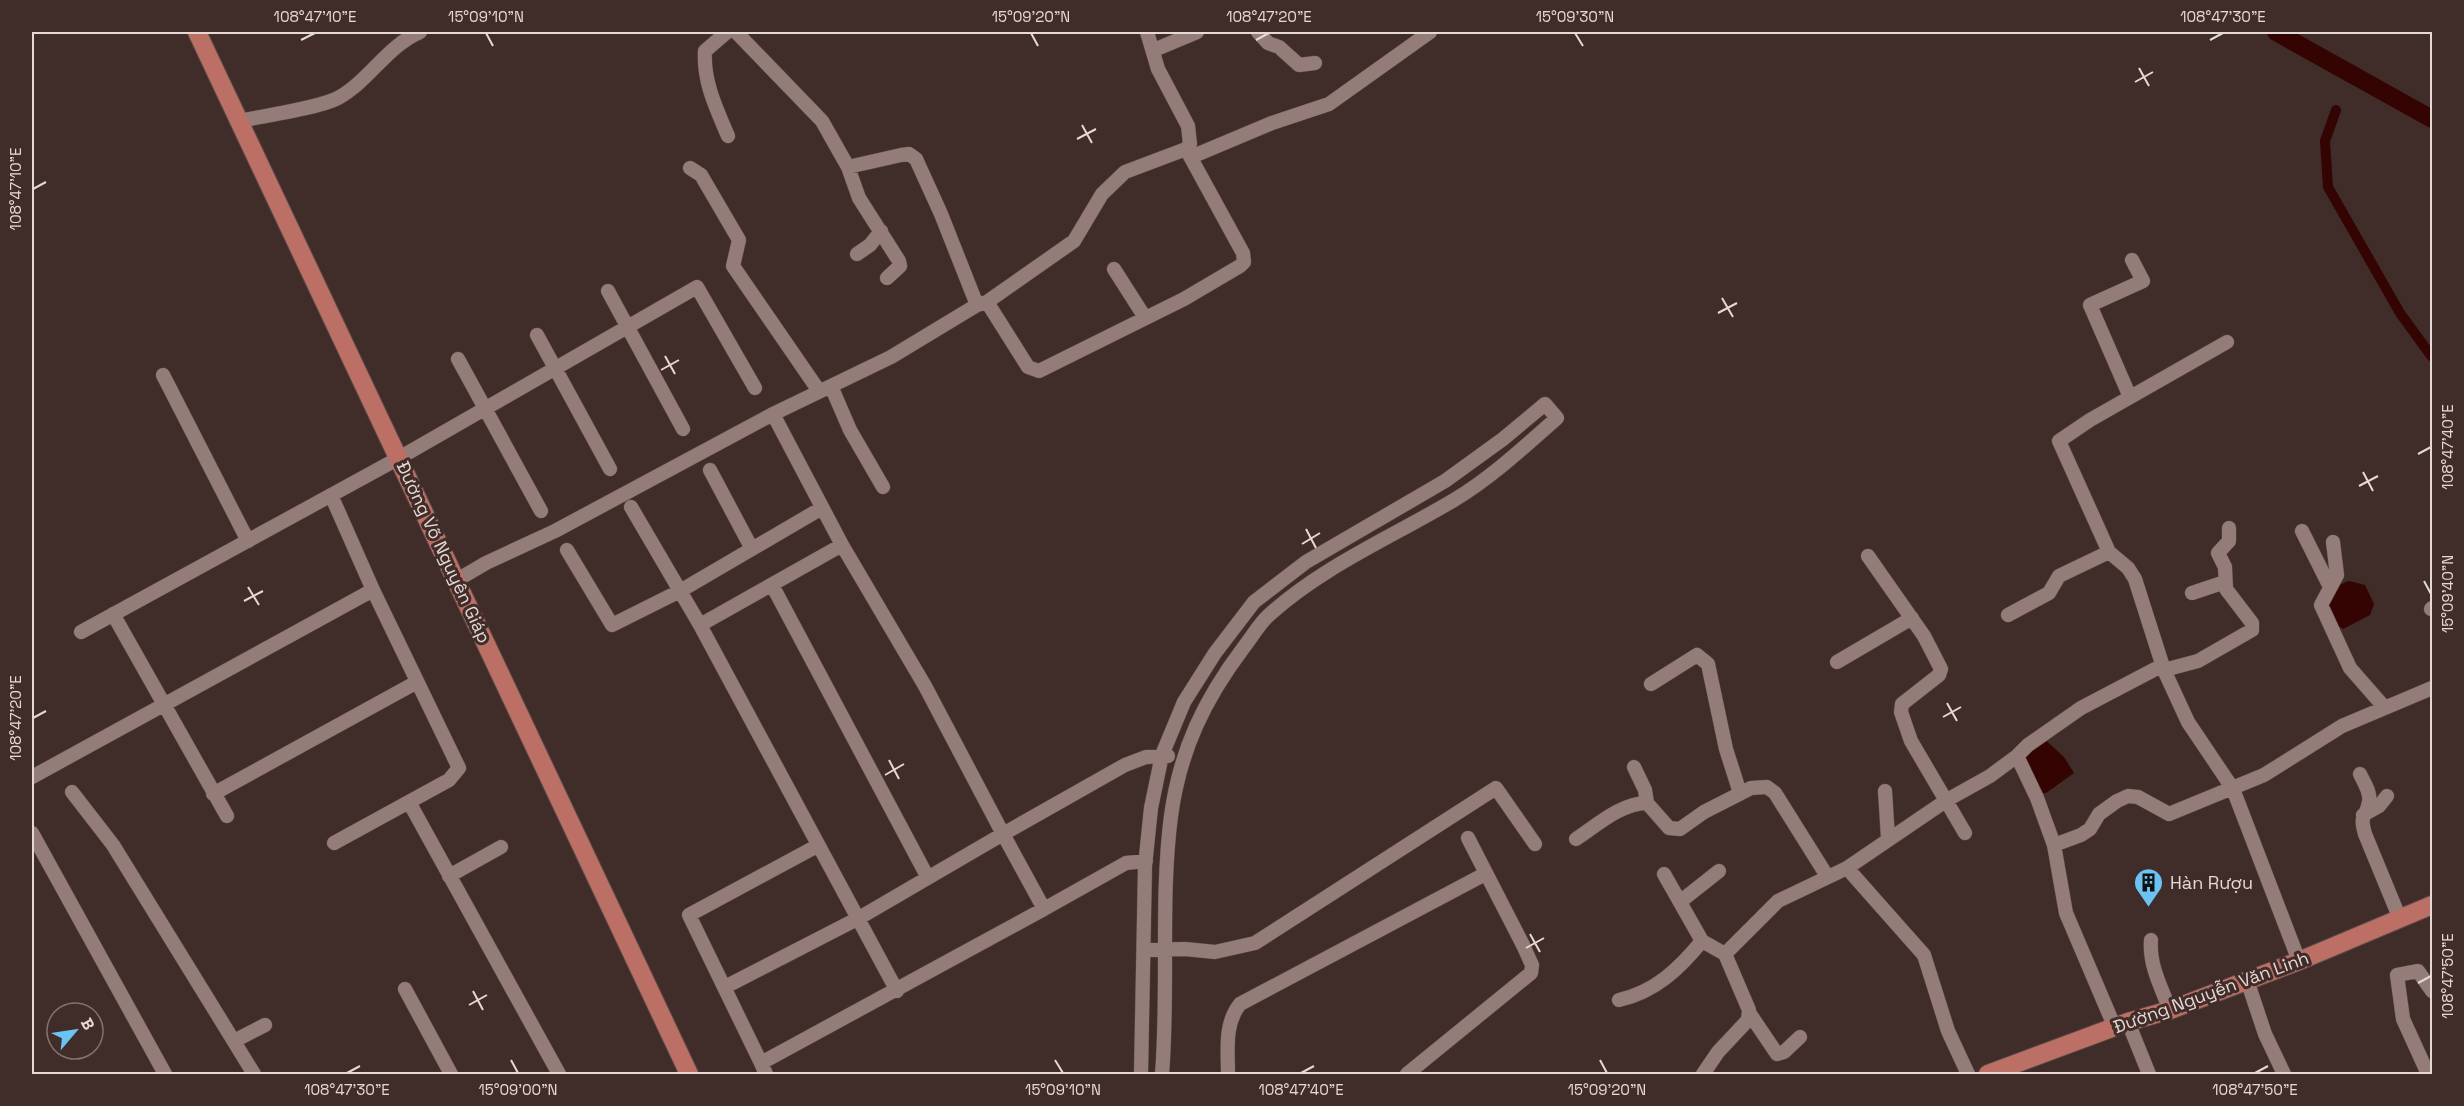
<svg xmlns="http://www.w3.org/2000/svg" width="2464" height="1106" viewBox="0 0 2464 1106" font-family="'Space Grotesk',sans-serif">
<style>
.water{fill:#330402}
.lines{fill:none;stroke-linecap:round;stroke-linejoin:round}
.canal{stroke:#330402;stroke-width:10}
.river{stroke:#330402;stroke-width:18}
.minor-casing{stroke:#5b4b48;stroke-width:15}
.major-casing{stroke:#5b4b48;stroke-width:20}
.minor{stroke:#947c78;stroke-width:14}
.major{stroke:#bb6f65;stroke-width:18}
.ticks{fill:none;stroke:#e5d8d5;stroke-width:2}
.labels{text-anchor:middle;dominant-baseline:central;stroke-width:6;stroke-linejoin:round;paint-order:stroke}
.street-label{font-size:18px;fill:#e5d8d5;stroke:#402c28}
.poi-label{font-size:18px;fill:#e5d8d5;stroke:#402c28;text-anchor:start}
.neatline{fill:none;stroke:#e5d8d5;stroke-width:2}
.ticks-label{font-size:15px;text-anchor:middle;fill:#e5d8d5}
</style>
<rect width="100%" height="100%" fill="#402c28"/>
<path class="water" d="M2349 581 2365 585 2374 604 2370 615 2343 629C2321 616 2324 588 2349 581Z
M2042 737 2064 757 2074 773 2046 793H2038L2024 754Z"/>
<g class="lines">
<path class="canal" d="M2336 110 2325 141 2328 187 2400 313 2432 357"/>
<path class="river" d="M2276 32 2432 119"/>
<defs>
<path id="minor" d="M727 32 705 51C703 81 716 108 728 136
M736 32 822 121 848 167 901 155 909 154 916 159 941 214 977 305
M1258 32 1268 43 1279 47 1299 65 1315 63
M1154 50 1197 32
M239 121C263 116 319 108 338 98 369 81 387 46 420 32
M1191 157 1272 123 1329 104 1430 32
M848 167 859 198 899 261 900 266 887 278
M690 168 701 175 739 240 733 266 819 391
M857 254 870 245 881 231
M1114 269 1144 316
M608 291 683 429
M987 302 1028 367 1039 371 1184 299 1240 266 1244 262 1243 253 1186 149
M537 335 610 469
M2227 342 2090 420 2059 441 2109 552 2128 568 2135 579 2164 670 2188 722 2233 789 2299 961
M458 359 541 511
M163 375 248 541
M831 386 850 430 883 487
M2130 397 2090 305 2143 281 2132 260
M773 414 842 545 925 686 1003 834 1125 765 1146 757 1168 756
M710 470 752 549
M331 495 373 590 459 768 449 780 334 843
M631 507 700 625 897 991
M2302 531 2330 587
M2333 542 2337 575 2321 605 2350 668 2385 708
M567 550 612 625 680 591 822 508
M1868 556 1924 636 1941 669 1939 675 1902 704 1901 712 1911 741 1965 833
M457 580 486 563 555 531 773 414 891 357 977 305 987 302 1074 241 1102 194 1125 172 1186 149 1190 144 1188 126 1158 69 1147 32
M772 585 927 876
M2192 593 2225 582
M2431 609 2432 608
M113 614 227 816
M2008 615 2049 593 2059 576 2109 552
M700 625 842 545
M81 632 399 458 697 287 755 388
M1837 662 1912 618
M2164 670 2198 661 2252 630V623L2226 589 2225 567 2218 553 2229 541V528
M1651 684 1697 655 1708 664 1726 749 1740 793
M2017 756 2037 798 2054 845 2066 913 2115 1028
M1634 767 1645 790 1647 803
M2360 774C2364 783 2371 792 2369 802 2366 819 2359 813 2365 834L2400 919
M32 777 373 590
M1885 791 1888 838
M72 792 113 845 254 1074
M213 794 417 682
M409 802 559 1074
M2363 815 2379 806 2387 796
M32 833 165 1074
M1576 839C1596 826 1621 803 1647 803L1669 828 1680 829 1704 812 1751 788 1767 787 1775 793 1827 876
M2054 845 2081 835 2090 829 2099 814 2117 801 2128 796 2138 797 2169 814 2264 775 2342 726 2432 688
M1847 868 1924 955 1948 1031 1968 1074
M1664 874 1702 941 1725 954 1749 1010 1748 1020 1718 1052 1703 1074
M449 876 501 847
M1681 901 1719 871
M1044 909 1126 863 1146 861
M2151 940C2149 965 2161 987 2170 1010
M1144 950 1185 949 1215 952 1255 943 1496 788 1535 844
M1725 954 1778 901 1847 868 1947 800 1990 776 2017 756 2028 745 2081 708 2163 665
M2247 980 2265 1034 2284 1074
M725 987 859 918 1003 834 1044 909 761 1063 766 1074
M405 989 451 1074
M1619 1000C1655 992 1679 969 1702 941
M1750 1014 1777 1054 1784 1052 1800 1037
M2128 1022 2149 1074
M234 1041 265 1025
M761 1063 689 915 817 846
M1141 1074 1145 866 1151 808 1162 755 1184 702 1215 653 1254 602 1306 562 1445 481 1503 439 1545 404 1557 418C1524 447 1491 478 1454 500 1392 537 1323 566 1269 615 1259 624 1252 637 1244 647 1204 700 1180 750 1171 816 1160 901 1169 989 1162 1074
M1228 1074C1228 1050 1224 1024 1240 1004L1485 874
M1407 1074 1531 973 1532 965 1523 945 1468 838
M2428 1074 2403 1019 2397 975 2418 971 2432 991"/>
<path id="major" d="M197 32 689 1074
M1988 1074 2128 1022 2170 1010 2299 961 2432 905"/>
</defs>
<use href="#minor" class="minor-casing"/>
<use href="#major" class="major-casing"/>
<use href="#minor" class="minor"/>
<use href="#major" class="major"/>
</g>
<path class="ticks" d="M486 33 493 46M1031 33 1038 46M1575 33 1583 46M301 40 315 33M1256 40 1269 33M2210 40 2223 33M2139 68 2149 86M2135 82 2153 72M1082 125 1092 143M1077 139 1096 129M33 189 46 182M1722 298 1733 317M1718 313 1737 303M665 356 675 374M661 370 679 360M2418 454 2431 447M2363 472 2373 491M2359 486 2378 476M1306 529 1316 548M1302 544 1320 533M2424 581 2431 594M248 587 259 605M244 601 263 591M1947 703 1957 721M1943 717 1961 707M33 718 46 711M889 760 899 779M885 775 904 764M1530 934 1540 952M1526 948 1544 938M2418 983 2431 976M473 991 483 1010M469 1005 487 995M511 1060 518 1073M1055 1060 1063 1073M1600 1060 1607 1073M347 1073 360 1066M1301 1073 1314 1066M2255 1073 2268 1066"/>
<defs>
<symbol id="building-pin" viewBox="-11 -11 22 30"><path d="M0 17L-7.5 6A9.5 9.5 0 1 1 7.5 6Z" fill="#6ac3f1" stroke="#402c28"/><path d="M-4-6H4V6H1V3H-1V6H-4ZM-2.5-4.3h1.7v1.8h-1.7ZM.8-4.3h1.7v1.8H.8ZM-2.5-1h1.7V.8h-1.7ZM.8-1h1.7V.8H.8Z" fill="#111"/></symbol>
</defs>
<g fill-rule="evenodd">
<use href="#building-pin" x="2132" y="866" width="33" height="45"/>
</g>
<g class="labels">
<g class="street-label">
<text transform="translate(444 552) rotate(65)">Đường Võ Nguyên Giáp</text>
<text transform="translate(2211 992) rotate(-20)">Đường Nguyễn Văn Linh</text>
</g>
<g class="poi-label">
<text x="2170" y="882">Hàn Rượu</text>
</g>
</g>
<rect width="2464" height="1106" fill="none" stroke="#402c28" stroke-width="66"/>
<g transform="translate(75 1031) rotate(61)"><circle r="28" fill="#402c28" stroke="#82716d" stroke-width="1.5"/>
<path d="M0-4.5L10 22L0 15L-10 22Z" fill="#6ac3f1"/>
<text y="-9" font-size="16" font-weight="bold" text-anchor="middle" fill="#e5d8d5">B</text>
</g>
<rect x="33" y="33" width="2398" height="1040" class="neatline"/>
<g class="ticks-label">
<text x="315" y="22">108°47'10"E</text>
<text x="486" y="22">15°09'10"N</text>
<text x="1031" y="22">15°09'20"N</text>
<text x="1269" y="22">108°47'20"E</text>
<text x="1575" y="22">15°09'30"N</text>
<text x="2223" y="22">108°47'30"E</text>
<text transform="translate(16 189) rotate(-90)" y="5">108°47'10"E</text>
<text transform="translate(2448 447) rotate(-90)" y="5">108°47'40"E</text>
<text transform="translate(2448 594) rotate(-90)" y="5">15°09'40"N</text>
<text transform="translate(16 718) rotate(-90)" y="5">108°47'20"E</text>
<text transform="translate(2448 976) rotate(-90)" y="5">108°47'50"E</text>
<text x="347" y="1095">108°47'30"E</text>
<text x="518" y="1095">15°09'00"N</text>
<text x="1063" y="1095">15°09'10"N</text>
<text x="1301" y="1095">108°47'40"E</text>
<text x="1607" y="1095">15°09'20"N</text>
<text x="2255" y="1095">108°47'50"E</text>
</g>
</svg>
